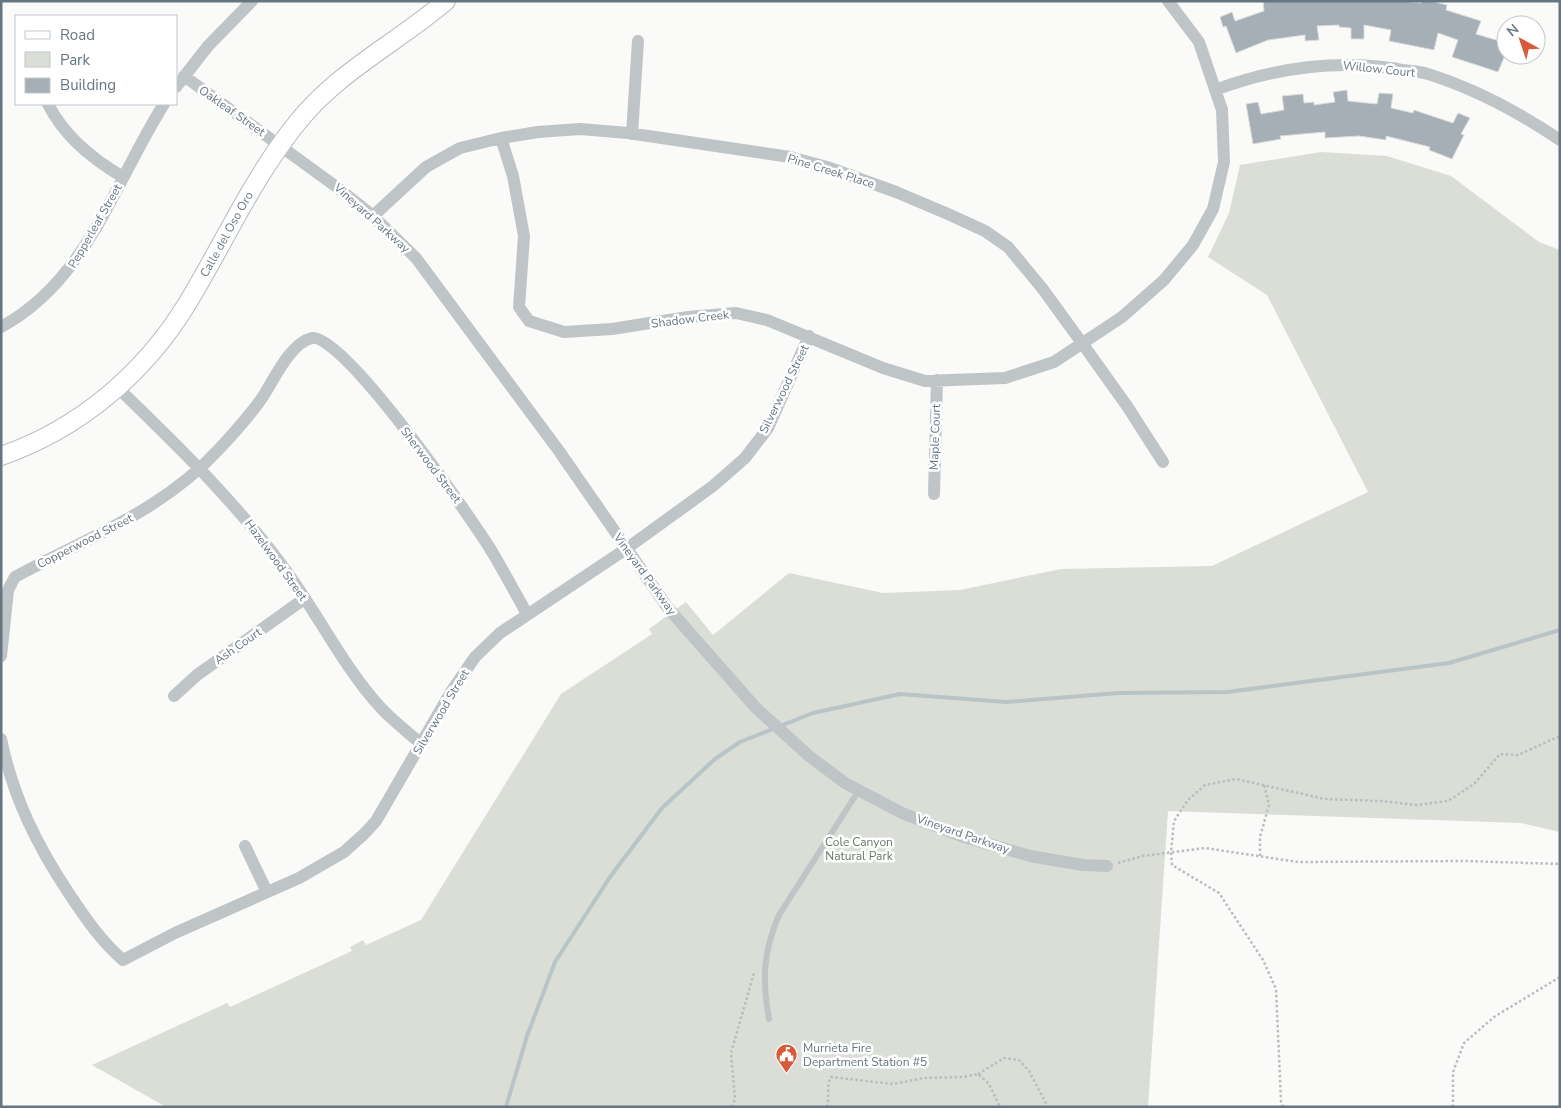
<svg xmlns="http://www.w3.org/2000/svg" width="1561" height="1108" viewBox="0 0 1561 1108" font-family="'Nunito Sans',sans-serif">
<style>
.green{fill:#daded7}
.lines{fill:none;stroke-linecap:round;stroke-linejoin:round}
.stream{stroke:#b8c4c7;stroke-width:4}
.building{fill:#a6afb5;stroke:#dcdcda}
.secondary-casing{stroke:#b4babe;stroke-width:20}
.path{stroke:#babdc0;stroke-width:2.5;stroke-dasharray:2.5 2.5;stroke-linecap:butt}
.lane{stroke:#bfc4c7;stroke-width:6}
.street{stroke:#bfc4c7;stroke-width:12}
.secondary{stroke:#fff;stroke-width:18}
.labels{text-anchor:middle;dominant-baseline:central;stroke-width:5;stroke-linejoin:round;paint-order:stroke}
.street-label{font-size:12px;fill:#667681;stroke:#fff}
.park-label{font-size:12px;fill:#697965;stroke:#fff}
.poi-label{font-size:12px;fill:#667681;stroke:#fff;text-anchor:start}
</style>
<rect width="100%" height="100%" fill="#fafaf8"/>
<path class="green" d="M1321 152 1387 156 1451 176 1539 242 1560 250V832L1521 823 1168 811 1148 1107H166L92 1065 227 1003 230 1007 352 951 350 947 363 940 366 945 421 920 561 694 652 634 649 629 686 602 713 635 789 573 883 593 960 590 1061 569 1212 566 1368 492 1267 295 1208 257 1229 213 1240 165Z"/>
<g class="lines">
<path class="stream" d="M506 1107 527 1036 555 962 610 877 662 808 715 759 740 742 813 713 900 694 1006 702 1118 693 1227 692 1449 663 1560 630"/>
</g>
<path class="building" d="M1263 1H1404L1421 3 1422 1H1431L1447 5 1446 10 1481 21 1476 34 1506 43V53L1498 72 1452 57 1458 40 1438 33 1434 50 1389 41 1391 30 1364 25V39H1351V28L1339 27V25L1317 26 1319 40 1305 41V35L1268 40 1236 53 1226 26 1223 27 1220 17 1232 12 1235 21 1264 11Z
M1347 90 1348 101 1377 104 1379 93 1393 94 1391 108 1413 113 1414 110 1453 123 1458 113 1470 118 1461 134 1464 135 1452 159 1429 150 1430 147 1386 136V140L1359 136 1325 138V132L1280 136 1281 139 1253 144 1246 104 1258 102 1261 114 1284 110 1282 96 1303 94 1304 103 1314 102V105L1335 102 1333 92Z"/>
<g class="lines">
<defs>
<g id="secondary">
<path id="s1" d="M1 456C79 429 144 374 187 304 224 243 252 179 297 123 337 72 397 43 446 1"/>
</g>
</defs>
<use href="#secondary" class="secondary-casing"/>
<path class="path" d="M1260 856V837L1269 805 1264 784
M1118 863 1143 856 1205 848 1298 862 1464 861 1560 864
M978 1074 1004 1058 1019 1060 1029 1071 1048 1107
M732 1107 735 1099 731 1053 754 973
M827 1107C830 1097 826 1085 831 1077L893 1084 924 1078 963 1077 978 1074 989 1084 1000 1107
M1283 1107 1281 1101 1276 989 1263 960 1219 893 1172 865 1171 852 1174 821 1188 800 1205 785 1236 779 1325 799 1380 801 1417 805 1448 801 1474 784 1500 754 1518 755 1560 736
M1453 1107V1072L1464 1043 1494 1017 1560 977"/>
<path class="lane" d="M769 1019C762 980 763 952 779 915L859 790"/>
<path class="street" d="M184 76 338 188 373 216 416 258 559 451 668 608 756 708 809 756 845 783 902 813 961 836 1030 856 1083 865 1107 866
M176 87 208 46 252 1
M1215 90C1274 68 1335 59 1398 69 1407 71 1418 71 1428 74 1473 88 1520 113 1560 140
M48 104C64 136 92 159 123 177
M632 134 638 41
M501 138 513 176 524 236 519 307 529 321 564 332 612 329 688 317 736 313 767 320 883 368 925 381 1005 378 1054 362 1122 317 1164 280 1193 245 1213 209 1224 162 1222 110 1199 42 1168 1
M373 216 426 167 460 148 501 138 538 132 580 129 628 133 790 157 827 167 896 192 948 214 985 231 1008 247 1042 288 1082 343 1127 406 1163 462
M1 327C87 281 115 181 164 104
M118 388C179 447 239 505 289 575 320 618 345 669 381 708 393 721 408 732 421 744
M934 494 937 380
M1 656 8 590 15 577C88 537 162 512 221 447 235 432 250 415 262 398 274 380 290 343 312 338 343 332 475 523 494 555 505 574 516 594 527 614
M174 696 197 675 304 599
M1 739C13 797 37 846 70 895 86 919 101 941 123 960L175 933 299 878 344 852 364 834 376 821 451 692 475 657 500 633 626 549 713 486 745 458 768 428 809 336
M245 846 267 892"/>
<use href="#secondary" class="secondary"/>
</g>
<defs>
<symbol id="civic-pin" viewBox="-11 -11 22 30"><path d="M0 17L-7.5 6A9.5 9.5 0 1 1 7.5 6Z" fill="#d85a39" stroke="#fff"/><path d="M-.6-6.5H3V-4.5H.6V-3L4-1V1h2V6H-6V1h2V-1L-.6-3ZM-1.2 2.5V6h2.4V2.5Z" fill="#fff"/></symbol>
</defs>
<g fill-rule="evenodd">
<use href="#civic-pin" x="774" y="1042" width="25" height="34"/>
</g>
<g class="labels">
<g class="street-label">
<text transform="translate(1379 69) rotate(6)">Willow Court</text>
<text transform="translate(232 111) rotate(35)">Oakleaf Street</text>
<text transform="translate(831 171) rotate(17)">Pine Creek Place</text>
<text transform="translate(372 218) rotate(42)">Vineyard Parkway</text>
<text transform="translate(95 226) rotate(-60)">Pepperleaf Street</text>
<text stroke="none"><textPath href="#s1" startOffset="325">Calle del Oso Oro</textPath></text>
<text transform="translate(690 319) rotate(-7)">Shadow Creek</text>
<text transform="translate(784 389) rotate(-64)">Silverwood Street</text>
<text transform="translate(935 437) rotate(-88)">Maple Court</text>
<text transform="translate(431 465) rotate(53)">Sherwood Street</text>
<text transform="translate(85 541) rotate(-27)">Copperwood Street</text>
<text transform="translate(276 560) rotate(54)">Hazelwood Street</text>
<text transform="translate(645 574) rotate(54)">Vineyard Parkway</text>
<text transform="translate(238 646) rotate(-35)">Ash Court</text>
<text transform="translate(441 712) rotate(-59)">Silverwood Street</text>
<text transform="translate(963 834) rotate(19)">Vineyard Parkway</text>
</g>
<g class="park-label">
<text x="859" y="842">Cole Canyon<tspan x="859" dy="14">Natural Park</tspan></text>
</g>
<g class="poi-label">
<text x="803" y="1048">Murrieta Fire<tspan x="803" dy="14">Department Station #5</tspan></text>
</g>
</g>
<rect width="1561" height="1108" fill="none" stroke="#667681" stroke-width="5"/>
<rect x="15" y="15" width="162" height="90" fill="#ffffff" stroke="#c2c8cd"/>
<rect x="25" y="31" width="25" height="8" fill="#ffffff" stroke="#c2c8cd"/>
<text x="60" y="40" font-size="15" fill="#667681">Road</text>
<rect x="25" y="52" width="25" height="15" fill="#daded7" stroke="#c2c8cd"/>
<text x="60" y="65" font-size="15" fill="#667681">Park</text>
<rect x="25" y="78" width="25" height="15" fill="#a6afb5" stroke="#c2c8cd"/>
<text x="60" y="90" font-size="15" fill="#667681">Building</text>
<g transform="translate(1521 40) rotate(320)"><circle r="24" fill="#ffffff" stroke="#c2c8cd"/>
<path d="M0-4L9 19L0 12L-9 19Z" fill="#d85a39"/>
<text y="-8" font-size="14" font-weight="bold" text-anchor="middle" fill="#667681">N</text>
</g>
</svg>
